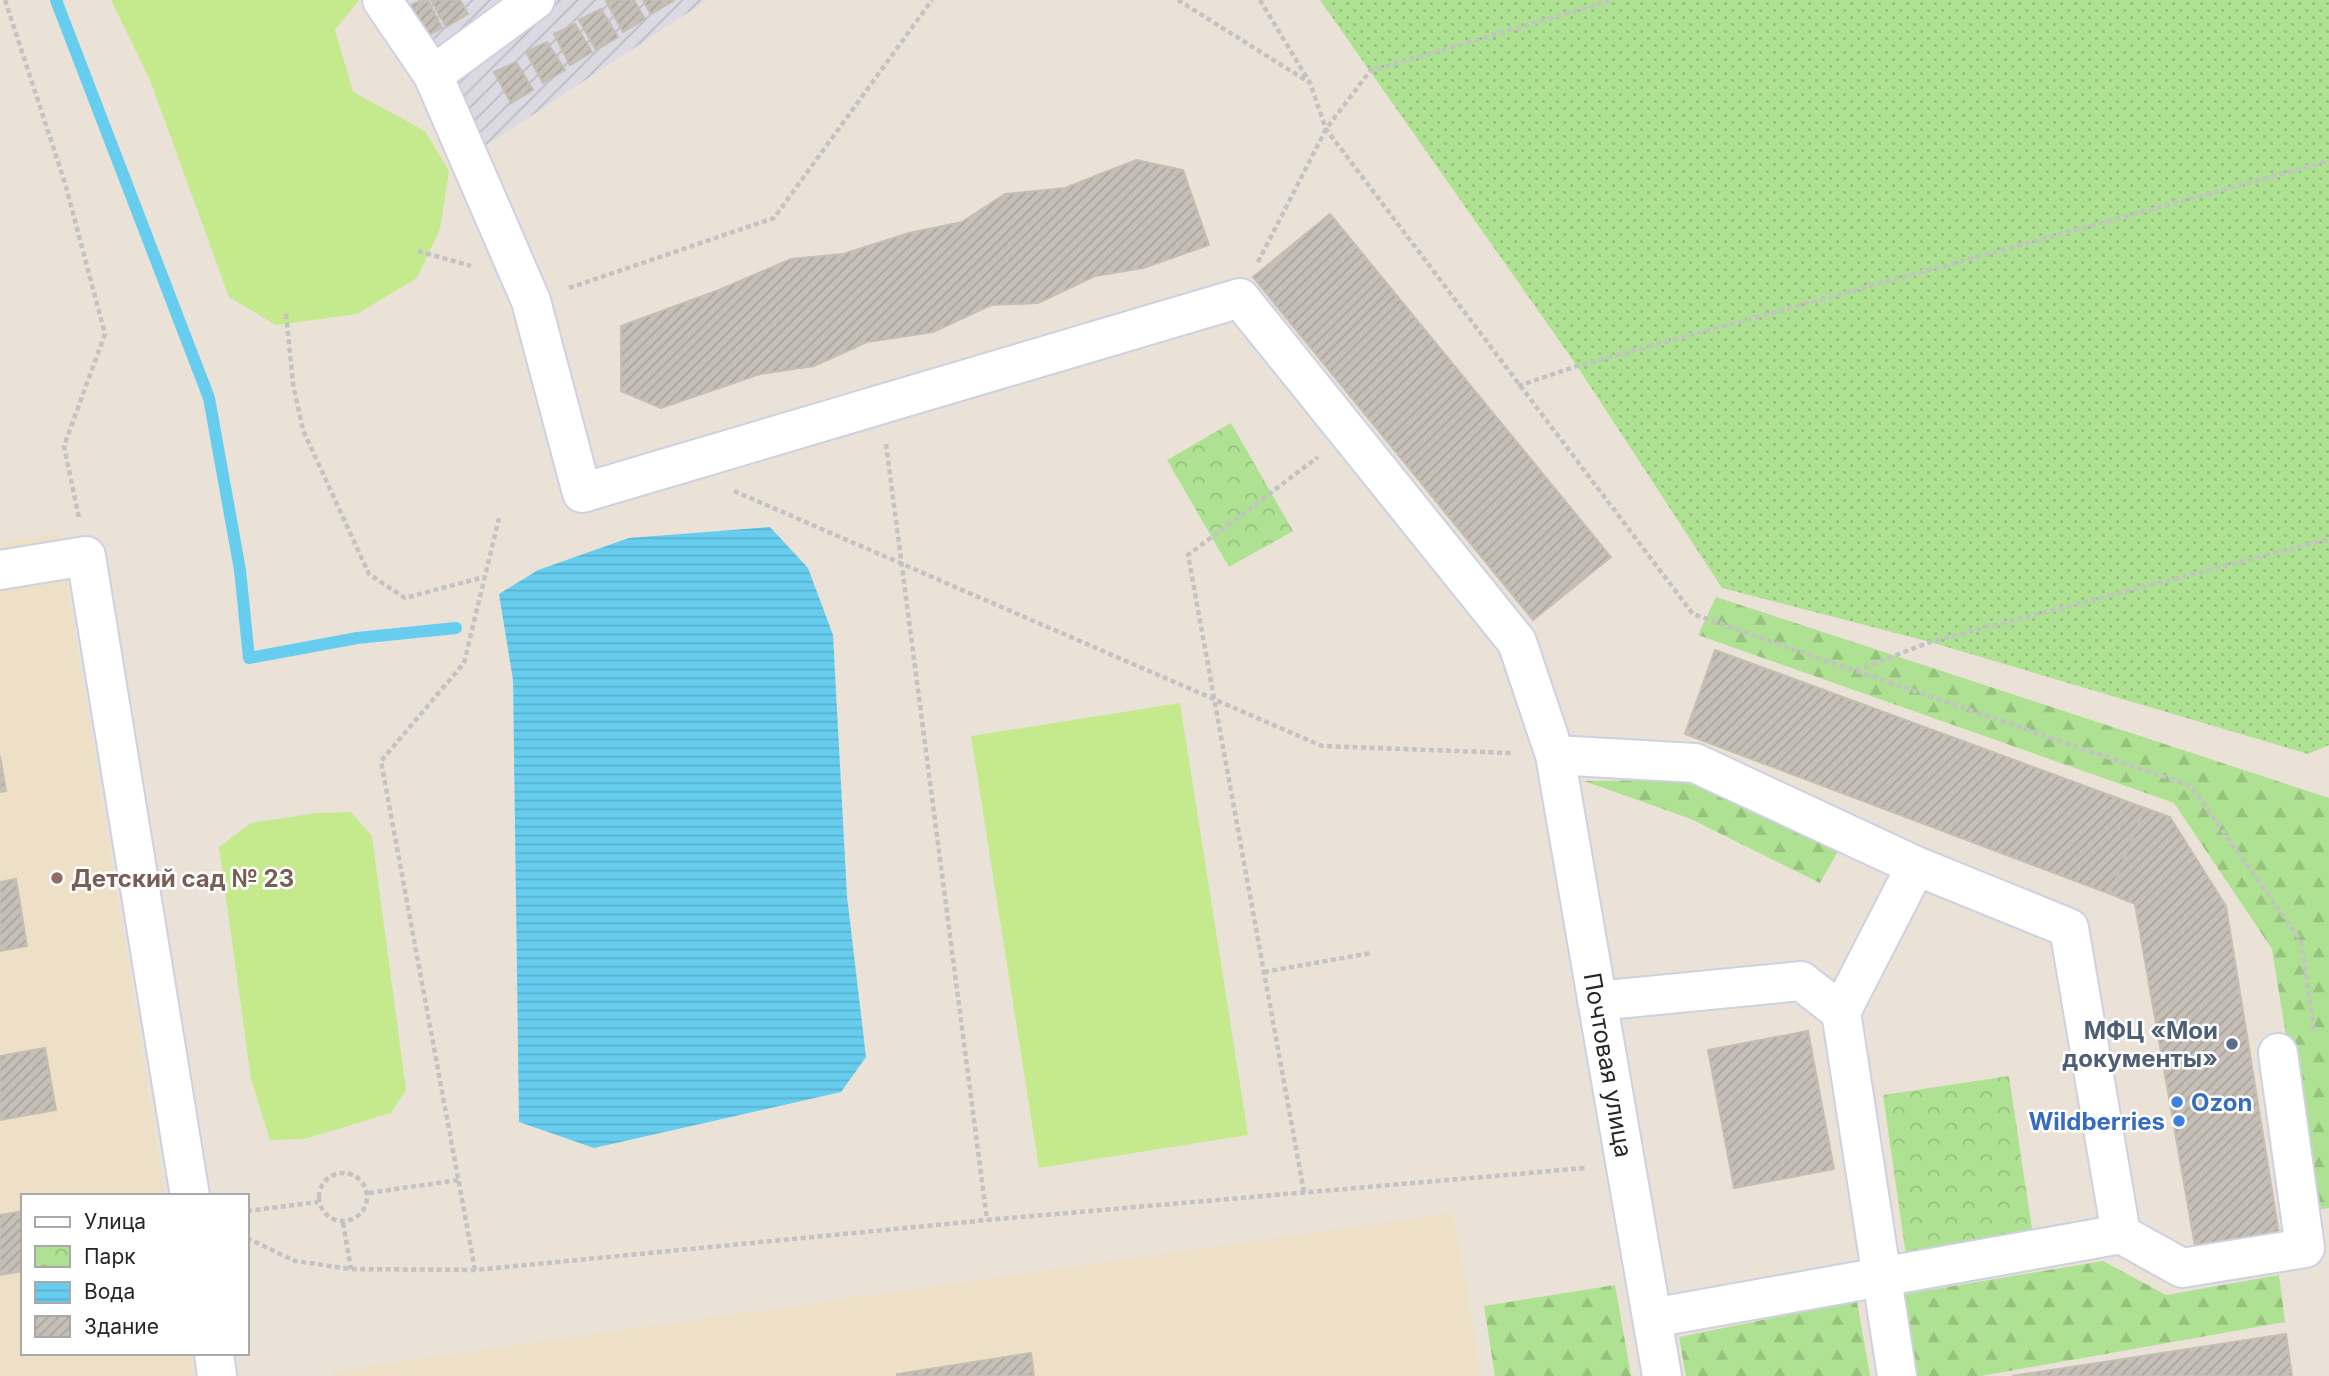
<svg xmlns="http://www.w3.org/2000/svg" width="2329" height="1376" viewBox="0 0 2329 1376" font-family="Inter,sans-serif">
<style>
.industrial{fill:url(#industrial-furrows)}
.education{fill:#ede0c6}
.forest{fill:url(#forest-firs)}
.park{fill:url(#park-crowns)}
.garden{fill:url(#garden-dots)}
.pitch{fill:#c4ea8d}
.water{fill:url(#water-rules)}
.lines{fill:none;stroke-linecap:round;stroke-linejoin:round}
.stream{stroke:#67cdef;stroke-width:12}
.building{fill:url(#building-hatch);stroke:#c5beb2;stroke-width:2}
.minor-casing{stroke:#cdd1e1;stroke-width:42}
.path{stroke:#c3c3c3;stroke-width:4.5;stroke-dasharray:5 3.5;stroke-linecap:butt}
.minor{stroke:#fff;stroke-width:38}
.education-dot{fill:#8d6e63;stroke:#fff;stroke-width:2.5}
.service-dot{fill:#5c6f8a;stroke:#fff;stroke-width:2.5}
.shop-dot{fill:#3f7fe0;stroke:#fff;stroke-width:2.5}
.labels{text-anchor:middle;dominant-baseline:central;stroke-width:5;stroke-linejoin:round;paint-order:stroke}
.education-label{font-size:24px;font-weight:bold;fill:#785e54;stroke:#fff;text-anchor:start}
.service-label{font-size:24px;font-weight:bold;fill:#4e5e75;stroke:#fff;text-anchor:end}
.street-label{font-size:24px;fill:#272727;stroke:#fff}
.shop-label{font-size:24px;font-weight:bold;fill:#366cbe;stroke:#fff;text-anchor:start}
</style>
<defs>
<pattern id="industrial-furrows" width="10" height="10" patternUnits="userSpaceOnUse" patternTransform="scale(1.75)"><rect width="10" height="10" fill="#dbd9e2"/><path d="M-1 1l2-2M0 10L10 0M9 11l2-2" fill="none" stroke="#bcbac2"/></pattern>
<pattern id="forest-firs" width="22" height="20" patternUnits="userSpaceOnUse" patternTransform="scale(1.75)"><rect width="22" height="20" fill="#aee292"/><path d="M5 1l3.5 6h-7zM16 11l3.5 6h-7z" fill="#96c27e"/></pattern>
<pattern id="park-crowns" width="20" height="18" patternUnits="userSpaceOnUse" patternTransform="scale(1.75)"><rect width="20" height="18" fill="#aee292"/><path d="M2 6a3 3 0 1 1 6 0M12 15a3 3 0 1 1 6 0" fill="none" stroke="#96c27e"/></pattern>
<pattern id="garden-dots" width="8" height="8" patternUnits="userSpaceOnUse" patternTransform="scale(1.75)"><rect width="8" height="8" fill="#aee292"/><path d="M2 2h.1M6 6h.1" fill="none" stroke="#96c27e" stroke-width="1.8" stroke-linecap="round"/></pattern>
<pattern id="water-rules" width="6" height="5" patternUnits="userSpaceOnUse" patternTransform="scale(1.75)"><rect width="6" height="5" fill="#67cdef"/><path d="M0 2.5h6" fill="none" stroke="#59b0cd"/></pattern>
<pattern id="building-hatch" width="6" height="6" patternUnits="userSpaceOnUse" patternTransform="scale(1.75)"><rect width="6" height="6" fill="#c5bfb7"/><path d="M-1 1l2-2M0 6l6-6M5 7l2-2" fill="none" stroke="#a9a49d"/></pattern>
</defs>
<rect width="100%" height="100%" fill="#eae2d7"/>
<path class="industrial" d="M396 0H707L479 150Z"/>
<path class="education" d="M59 534 165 1196H23V1353H190L194 1376H0V543Z
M1453 1213 1482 1376H334L333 1371Z"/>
<path class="forest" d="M1716 597 2329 798V1208L2314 1210 2272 949 2174 803 1698 635Z
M1682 780 1842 844 1820 883 1691 819 1584 781Z
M2103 1261 2166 1295 2279 1275 2285 1322 1981 1376H1915L1905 1294Z
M1615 1285 1631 1376H1495L1484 1306Z
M1857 1301 1870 1376H1686L1679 1337Z"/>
<path class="park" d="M1231 423 1293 531 1229 567 1167 460Z
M2009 1076 2034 1243 1907 1262 1883 1095Z"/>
<path class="garden" d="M1320 0H2329V745L2308 754 1930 642 1722 588 1577 366Z"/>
<path class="pitch" d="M111 0H359L335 30 353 92 425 131 449 171 440 229 417 278 357 314 276 325 229 297 150 80Z
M1180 703 1248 1135 1039 1168 971 736Z
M351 812 372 836 406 1090 391 1113 304 1139 270 1140 251 1079 219 847 251 823 317 813Z"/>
<path class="water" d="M770 527 808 568 833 635 847 896 866 1057 841 1092 594 1148 519 1122 513 680 499 594 538 570 629 538Z"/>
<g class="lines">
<path class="stream" d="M56 0 209 398 240 570 249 658 357 638 456 628"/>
</g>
<path class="building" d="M422 0H428L442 28 420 40 404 8Z
M431 0H460L468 14 446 27Z
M609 0H634L645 19 623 32 606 1Z
M643 0H673V1L651 14Z
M601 9 618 37 596 50 579 20Z
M575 24 592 52 570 65 554 34Z
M547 42 565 70 543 83 526 52Z
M516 62 533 90 511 103 494 72Z
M1136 160 1183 170 1209 245 1143 268 1095 276 1038 303 991 305 933 332 867 342 814 366 760 374 661 408 621 391V326L719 290 791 259 843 254 909 233 962 222 1005 194 1065 188Z
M1330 214 1611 557 1533 620 1253 277Z
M1715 650 2145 808 2110 894 1685 734Z
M0 756 6 791 0 792Z
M2145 808 2170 817 2226 906 2279 1234 2195 1246 2135 904 2110 894Z
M16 879 27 946 0 951V882Z
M1808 1031 1834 1169 1734 1188 1708 1050Z
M45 1048 56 1110 0 1120V1056Z
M23 1211V1271L0 1275V1215Z
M2286 1334 2292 1376H2012Z
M1031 1353 1034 1376H897V1374Z"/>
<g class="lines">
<defs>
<path id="minor" d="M382 0 433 75 531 301 582 493 1240 298 1517 642 1555 755 1695 763 1916 866
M433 75 535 0
M0 570 86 556 190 1196
M1555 755 1662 1376
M1597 1001 1801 981 1841 1012
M1652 1318 2121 1234
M214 1353 217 1376
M1897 1376 1841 1012 1916 866 2069 928 2121 1234 2182 1268 2305 1248 2278 1053"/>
</defs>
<use href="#minor" class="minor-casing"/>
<path class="path" d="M5 0 65 183 105 334 64 446 79 518
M1178 0 1310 83
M1260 0 1310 83 1326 129 1693 614 1855 671 1930 642 2329 539
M418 251 471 266
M1258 262 1326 129 1370 71 1613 0
M569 288 774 218 932 0
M286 314 293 384 303 430 369 574 405 598 484 577
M1518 386 1577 366 2329 161
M886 444 987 1220
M734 491 1322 746 1512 753
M1856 671 2191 786 2301 941 2314 1031
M1264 972 1371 953
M319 1197a24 24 0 1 1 48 0a24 24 0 1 1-48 0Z
M1304 1192 1188 555 1318 457
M369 1193 458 1180
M247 1211 318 1202
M343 1223 351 1269
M247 1238 295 1261 351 1269 475 1270 987 1220 1586 1168
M475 1270 381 761 464 663 499 518"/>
<use href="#minor" class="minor"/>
</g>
<circle class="education-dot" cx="57" cy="878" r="7"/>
<circle class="service-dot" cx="2232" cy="1044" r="7"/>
<g class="shop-dot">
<circle cx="2177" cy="1102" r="7"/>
<circle cx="2179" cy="1121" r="7"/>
</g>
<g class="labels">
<g class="education-label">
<text x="71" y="878">Детский сад № 23</text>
</g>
<g class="service-label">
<text x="2218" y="1030">МФЦ «Мои<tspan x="2218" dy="28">документы»</tspan></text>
</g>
<g class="street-label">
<text transform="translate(1608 1065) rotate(80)">Почтовая улица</text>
</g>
<g class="shop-label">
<text x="2191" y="1102">Ozon</text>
<text x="2165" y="1121" text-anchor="end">Wildberries</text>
</g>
</g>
<rect x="21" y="1194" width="228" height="161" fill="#ffffff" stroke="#a9a9a9" stroke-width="2"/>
<rect x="35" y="1217" width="35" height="10" fill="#ffffff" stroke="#a9a9a9" stroke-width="2"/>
<text x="84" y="1229" font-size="21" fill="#272727">Улица</text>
<rect x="35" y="1246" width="35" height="21" fill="url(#park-crowns)" stroke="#a9a9a9" stroke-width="2"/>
<text x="84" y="1264" font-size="21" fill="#272727">Парк</text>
<rect x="35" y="1282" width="35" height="21" fill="url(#water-rules)" stroke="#a9a9a9" stroke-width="2"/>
<text x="84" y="1299" font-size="21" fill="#272727">Вода</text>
<rect x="35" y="1316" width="35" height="21" fill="url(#building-hatch)" stroke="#a9a9a9" stroke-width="2"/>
<text x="84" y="1334" font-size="21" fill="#272727">Здание</text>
</svg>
